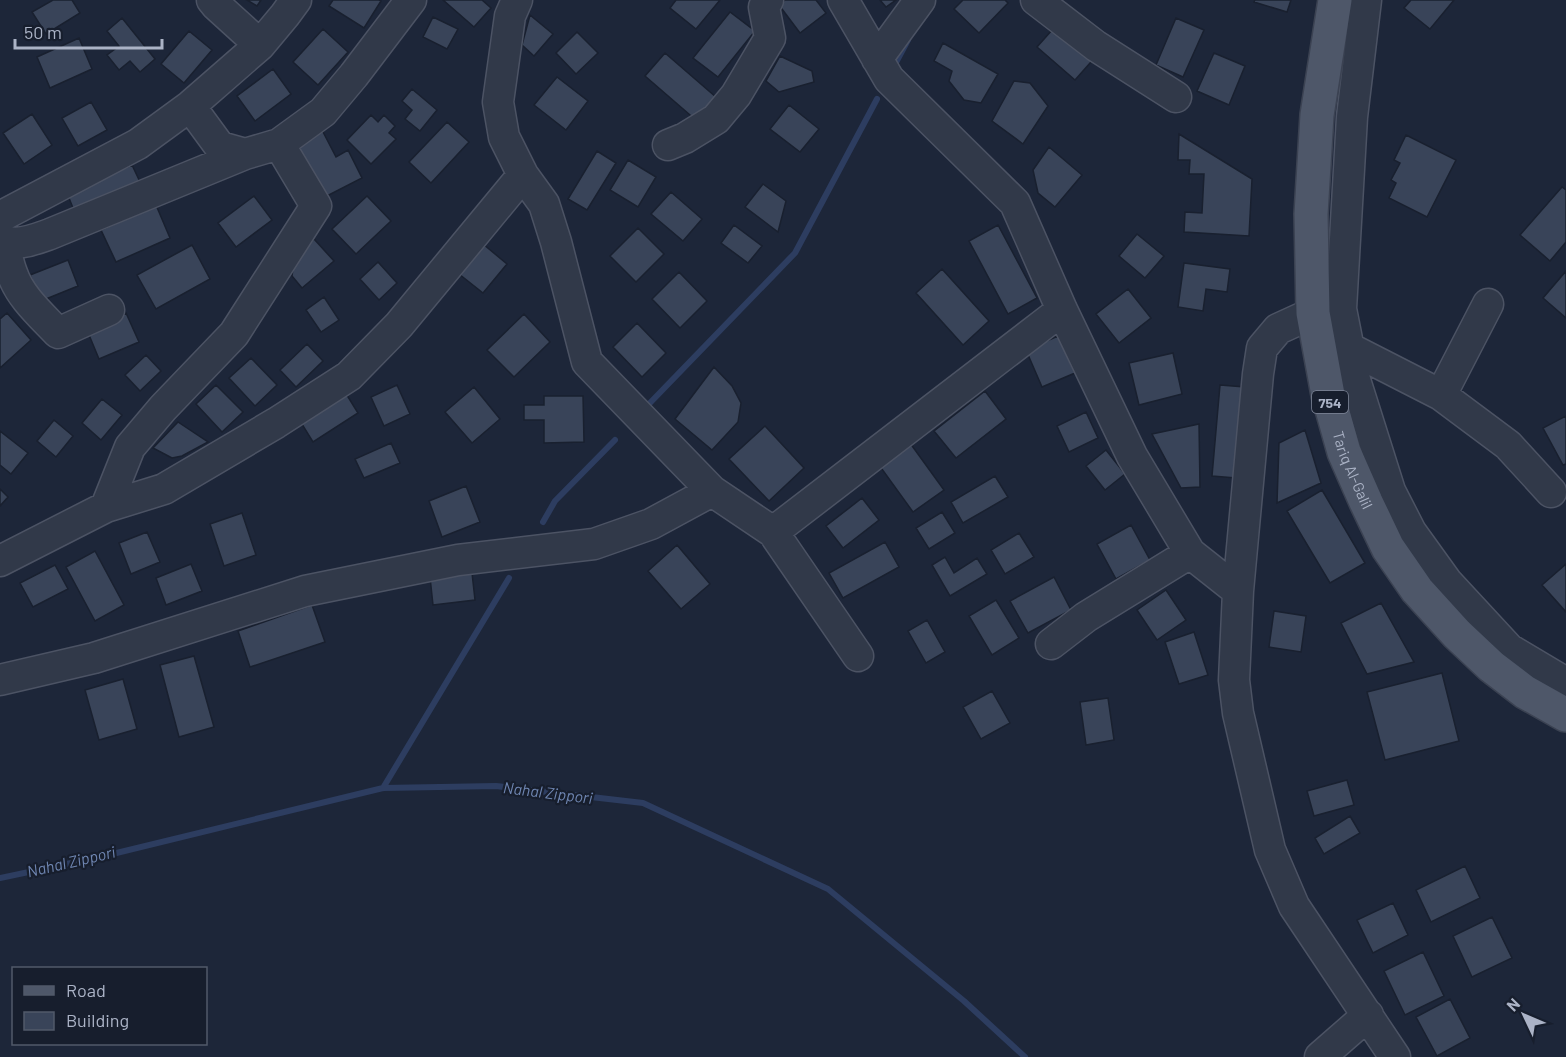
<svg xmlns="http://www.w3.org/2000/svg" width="1566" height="1057" viewBox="0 0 1566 1057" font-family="Barlow,sans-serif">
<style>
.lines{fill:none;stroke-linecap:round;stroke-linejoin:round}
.stream{stroke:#2d3d60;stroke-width:6}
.building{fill:#394459;stroke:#19202f;stroke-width:1.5}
.minor-casing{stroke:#4c5364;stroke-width:33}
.major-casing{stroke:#3b4252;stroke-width:36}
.minor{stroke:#313949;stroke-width:30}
.major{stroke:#4e5769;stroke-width:33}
.labels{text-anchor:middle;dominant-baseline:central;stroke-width:4.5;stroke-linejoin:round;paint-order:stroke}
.shield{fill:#171e2d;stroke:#7f8698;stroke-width:1.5}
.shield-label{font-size:14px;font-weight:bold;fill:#abb3c6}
.street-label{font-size:15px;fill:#abb3c6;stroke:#171e2d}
.water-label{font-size:16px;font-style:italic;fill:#6f86b2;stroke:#171e2d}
</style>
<rect width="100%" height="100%" fill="#1d2639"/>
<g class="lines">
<path class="stream" d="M893 68 908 40
M647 406 795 253 877 99
M543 522 555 501 615 440
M383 788 509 578
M0 878 100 857 383 788 496 786 643 803 828 889 964 1001 1025 1057"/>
</g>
<path class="building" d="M53 0H72L80 13 46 34 32 12Z
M247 0H261L257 6Z
M333 0H379L381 1 364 28 329 6Z
M443 0H482L491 8 474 27Z
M676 0H720L696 29 670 8Z
M785 0H816L826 13 800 33 779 5Z
M880 0H896L886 7Z
M963 0H1005L1008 3 979 33 954 9Z
M1255 0H1291L1287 12 1254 2Z
M1411 0H1454L1430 29 1404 8Z
M730 12 755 31 718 77 693 58Z
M530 15 553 34 534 56 522 45Z
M433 17 458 29 447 49 423 37Z
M122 18 155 59 140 72 130 61 119 70 107 55 119 46 107 31Z
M1176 18 1204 30 1183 77 1156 65Z
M1060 21 1098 54 1075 80 1037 47Z
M323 29 348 52 318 85 293 62Z
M189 31 212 50 184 83 161 64Z
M577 32 598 53 576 74 556 53Z
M79 38 92 69 50 88 37 57Z
M943 43 998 74 981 103 964 100 949 81 952 71 934 61Z
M665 53 717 98 697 121 645 76Z
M1214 53 1245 66 1229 105 1197 91Z
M780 56 812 71 814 82 779 92 766 81Z
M273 69 291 94 255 121 237 96Z
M557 77 588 101 566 130 534 105Z
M1014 81 1030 83 1048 106 1023 144 992 121Z
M412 89 437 110 420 131 405 119 412 110 402 101Z
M91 102 107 130 78 146 62 118Z
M789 105 819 129 800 152 770 129Z
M32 114 52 145 24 164 3 133Z
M371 115 378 122 384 115 395 126 389 133 396 139 371 164 347 140Z
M447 122 469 142 431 183 409 162Z
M322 130 336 157 348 150 362 178 323 198 296 144Z
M1179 134 1252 179 1249 236 1184 232 1185 212 1202 213 1204 174H1189L1190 160H1178Z
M1406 135 1456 160 1427 217 1389 198 1396 183 1391 180 1400 163 1394 160Z
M1049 147 1082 175 1055 207 1038 193 1033 170Z
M597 151 616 163 587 210 568 199Z
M628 160 656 177 638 207 610 190Z
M132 165 141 184 75 213 67 193Z
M763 184 786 201 778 232 745 207Z
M1562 187 1566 190V242L1550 261 1520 235Z
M671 192 702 219 683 241 651 214Z
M254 196 272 220 236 247 218 223Z
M367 196 391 221 356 254 332 229Z
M156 205 170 238 116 262 101 230Z
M734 225 762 246 748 263 721 243Z
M998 225 1037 298 1008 314 969 241Z
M638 228 664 254 636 282 610 256Z
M1137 234 1164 256 1145 278 1119 256Z
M314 239 334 261 302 288 292 276 295 254Z
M483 244 507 264 483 293 459 274Z
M192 245 210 279 156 309 137 275Z
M68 260 78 286 41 301 30 275Z
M378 262 397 283 379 300 360 279Z
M1184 263 1230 269 1227 292 1206 289 1203 311 1178 307Z
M942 269 989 321 963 345 916 293Z
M1566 271V318L1543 298Z
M679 272 707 301 680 328 652 299Z
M1128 289 1151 318 1119 343 1096 314Z
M324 297 339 320 321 332 306 310Z
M7 313 31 340 0 368V319Z
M126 313 139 342 99 359 87 330Z
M524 314 550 342 514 377 487 350Z
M637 323 666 353 642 377 613 347Z
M1058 336 1075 373 1042 387 1026 350Z
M307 344 323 361 296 387 280 370Z
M1173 353 1182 394 1139 405 1129 363Z
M146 355 161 371 140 391 125 375Z
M251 358 277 385 255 406 229 378Z
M714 367 732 386 741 403 738 422 712 450 675 419Z
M216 385 243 412 222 432 196 404Z
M397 385 410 414 384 426 371 397Z
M1220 385 1245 387 1236 478 1212 476Z
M474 387 500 419 472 443 445 412Z
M985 391 1006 419 956 458 934 431Z
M345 392 358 413 313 442 300 421Z
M544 396H583L584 442 544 443V420H524V405H544Z
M102 399 122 415 101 440 82 423Z
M1086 412 1098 438 1069 452 1057 426Z
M1566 416V464L1563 465 1543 428Z
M54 420 73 436 56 457 37 441Z
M178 422 208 442 182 456 172 458 153 448Z
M1199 424 1200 487 1181 488 1152 434Z
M765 426 804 468 769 501 729 459Z
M1305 430 1321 483 1277 503 1279 443Z
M0 431 28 453 11 474 0 465Z
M391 443 400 463 364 478 355 459Z
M910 443 944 490 913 512 879 465Z
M1106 450 1125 474 1105 490 1086 466Z
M995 476 1008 497 963 523 951 502Z
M466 486 480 522 442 537 429 501Z
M0 489 8 497 0 506Z
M1322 490 1365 563 1330 583 1287 511Z
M862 498 879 520 843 548 826 526Z
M942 512 955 533 929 549 916 528Z
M242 513 256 555 224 566 210 524Z
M1131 525 1150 560 1116 579 1097 544Z
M147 532 160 562 131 574 119 543Z
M1019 533 1034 557 1005 574 991 550Z
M885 542 899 567 843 598 829 573Z
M677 545 710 584 681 609 648 571Z
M95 551 124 605 95 621 66 567Z
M945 557 954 573 977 558 987 574 950 596 932 565Z
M191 564 202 591 166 605 156 578Z
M1566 564V612L1542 585Z
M55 565 68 589 33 607 20 583Z
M472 573 475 600 433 605 430 577Z
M1054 577 1071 610 1028 633 1010 601Z
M1166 590 1186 620 1157 640 1137 610Z
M996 600 1019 638 992 655 969 616Z
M1381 603 1414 662 1367 674 1341 623Z
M312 605 325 642 250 667 238 631Z
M1274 611 1306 616 1301 652 1269 647Z
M927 620 945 652 926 663 908 631Z
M1194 632 1208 675 1179 684 1165 642Z
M194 656 214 727 179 737 160 665Z
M1442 673 1459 741 1385 760 1367 692Z
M123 679 137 729 99 740 85 690Z
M992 691 1010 723 981 739 963 707Z
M1108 698 1114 740 1086 745 1080 702Z
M1347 780 1354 805 1314 816 1307 791Z
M1350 816 1360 833 1324 854 1315 838Z
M1465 866 1480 898 1431 922 1416 890Z
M1393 903 1408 935 1373 953 1357 920Z
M1492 917 1512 958 1472 977 1453 936Z
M1423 952 1444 996 1405 1015 1384 971Z
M1450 999 1470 1038 1437 1056 1416 1017Z"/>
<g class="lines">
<defs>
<path id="minor" d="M212 0 216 5 260 45
M517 0 510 16 498 102 504 137 523 175 544 204 556 242 587 362 712 491 773 532 858 656
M843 0 889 79 1015 203 1062 310 1132 456 1190 553 1238 591
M1036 0 1096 46 1176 97
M1366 0 1352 117 1341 309 1355 380 1390 491 1411 532 1447 582 1509 649 1566 683
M877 59 920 0
M190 106 220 147 245 154 279 144 323 112 354 75 411 0
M668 145 685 138 716 119 736 95 770 38 764 7 768 0
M0 217 138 144 190 106 260 45 285 15 296 0
M0 237C12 249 36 239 50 234L245 154
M4 241C6 251 8 263 12 273 20 297 41 315 58 333L109 310
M1313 313 1278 329 1262 348 1258 374 1238 591 1234 680 1238 713 1270 850 1294 906 1395 1057
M1349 348 1441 395 1508 445 1551 492
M1441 395 1488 304
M106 507 164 489 276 423 349 376 399 325 523 175
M773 532 1062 310
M0 561 106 507 130 447 163 408 234 334 316 206 279 144
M1051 644 1086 617 1190 553
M0 680 94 658 305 591 458 560 594 544 651 524 712 491
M1320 1057 1368 1015"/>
<g id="major">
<path id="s1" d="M1335 0 1317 115 1311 214 1313 313 1328 395 1344 452 1366 502 1388 548 1417 590 1457 634 1491 666 1525 692 1566 715"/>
</g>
</defs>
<use href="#minor" class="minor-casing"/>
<use href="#major" class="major-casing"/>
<use href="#minor" class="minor"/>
<use href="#major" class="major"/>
</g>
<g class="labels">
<rect class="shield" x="1312" y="391" width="36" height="22" rx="4.5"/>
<g class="shield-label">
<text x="1330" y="402">754</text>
</g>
<g class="street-label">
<text stroke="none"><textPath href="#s1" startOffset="477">Tariq Al-Galil</textPath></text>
</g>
<g class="water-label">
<text transform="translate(548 792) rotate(7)">Nahal Zippori</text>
<text transform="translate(71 861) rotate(-13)">Nahal Zippori</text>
</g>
</g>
<rect x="12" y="967" width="195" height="78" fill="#171e2d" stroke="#525a6a" stroke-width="1.5"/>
<rect x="24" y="986" width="30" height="9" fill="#4e5769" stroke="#525a6a" stroke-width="1.5"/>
<text x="66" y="997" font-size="18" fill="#abb3c6">Road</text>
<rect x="24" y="1012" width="30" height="18" fill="#394459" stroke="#525a6a" stroke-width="1.5"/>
<text x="66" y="1027" font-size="18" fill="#abb3c6">Building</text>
<g transform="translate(1524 1015) rotate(314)" stroke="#171e2d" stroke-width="4.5" paint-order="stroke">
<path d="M0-4.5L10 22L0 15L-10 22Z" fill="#abb3c6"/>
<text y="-9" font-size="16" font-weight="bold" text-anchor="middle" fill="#abb3c6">N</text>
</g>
<path d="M15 39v9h147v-9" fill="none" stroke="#abb3c6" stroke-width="3"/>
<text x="24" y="39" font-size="18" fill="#abb3c6" stroke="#171e2d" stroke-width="4.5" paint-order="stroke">50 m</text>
</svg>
